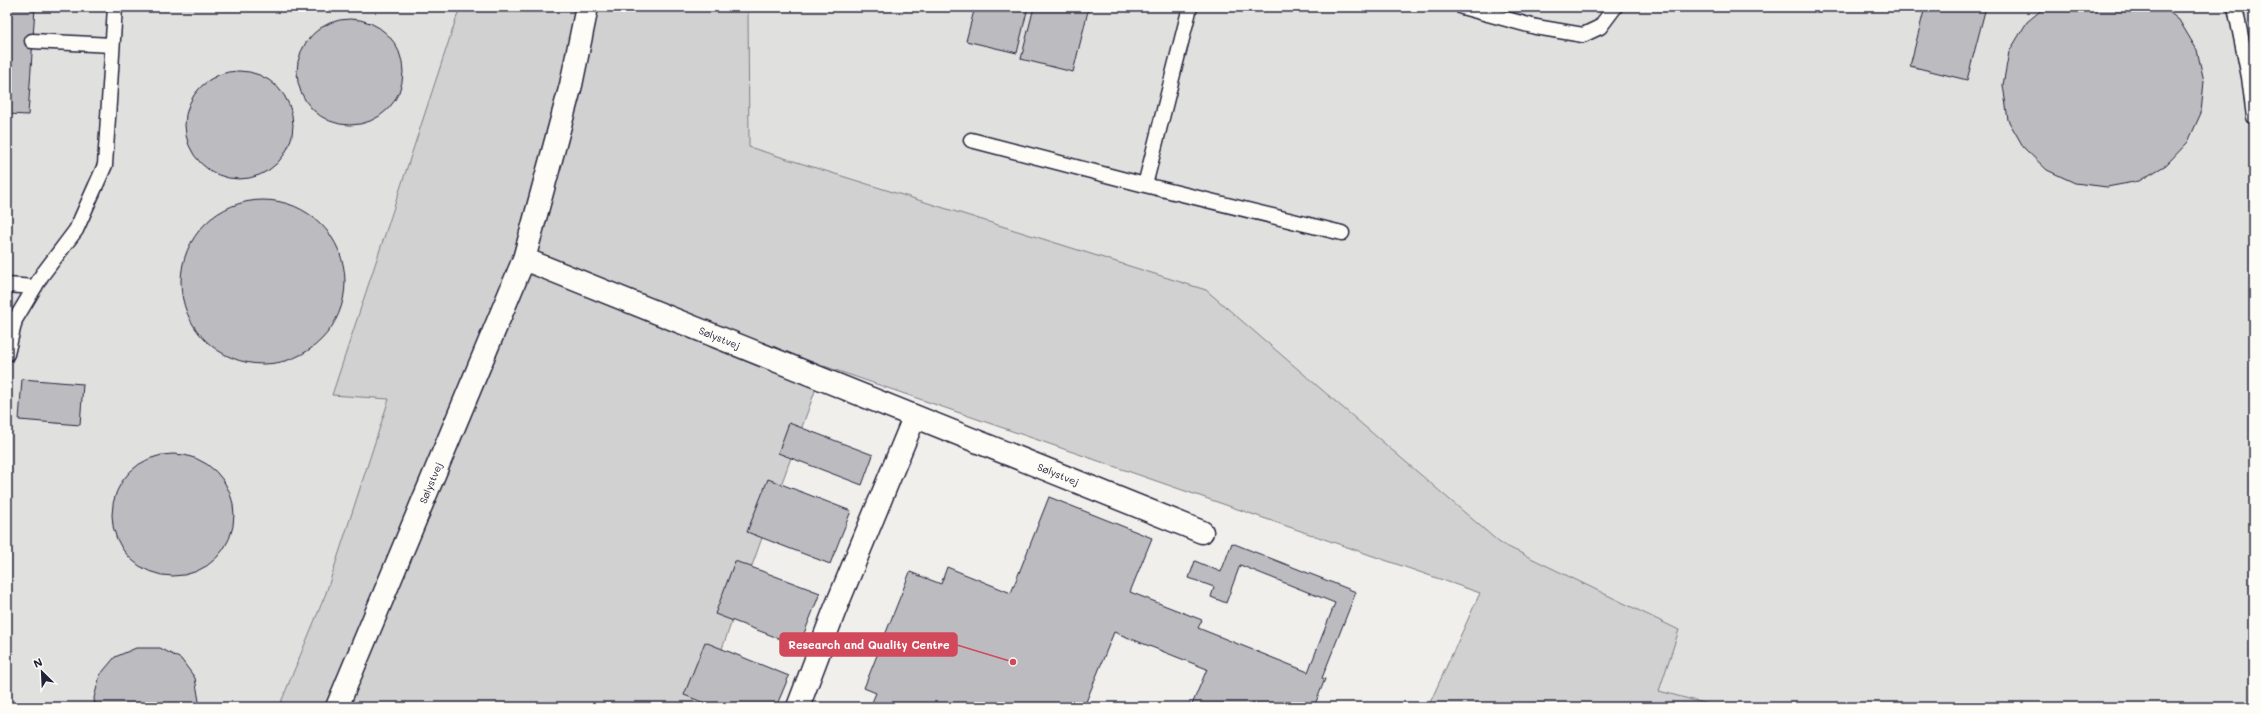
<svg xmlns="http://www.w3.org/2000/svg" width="2261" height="714" viewBox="0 0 2261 714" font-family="Mali,sans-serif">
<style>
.built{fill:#e0e0df}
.green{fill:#d2d1d1;stroke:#7a7a86}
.building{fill:#bcbcc0;stroke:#22223b}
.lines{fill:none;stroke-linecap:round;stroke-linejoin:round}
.lane-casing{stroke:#22223b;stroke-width:17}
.street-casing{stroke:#22223b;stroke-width:25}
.lane{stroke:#fdfcf7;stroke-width:14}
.street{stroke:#fdfcf7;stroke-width:22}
.labels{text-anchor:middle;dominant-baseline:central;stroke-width:4;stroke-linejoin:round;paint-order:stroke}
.street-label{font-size:10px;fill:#22223b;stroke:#fdfcf7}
.leader{fill:none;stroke:#d1495b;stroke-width:1.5}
.callout-dot{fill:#d1495b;stroke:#fdfcf7;stroke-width:1.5}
.callout{fill:#d1495b;stroke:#d1495b;stroke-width:1.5}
.callout-label{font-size:11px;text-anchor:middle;font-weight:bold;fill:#fff}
</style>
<rect width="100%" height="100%" fill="#f0efec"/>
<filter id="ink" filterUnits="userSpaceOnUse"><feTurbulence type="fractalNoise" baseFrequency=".025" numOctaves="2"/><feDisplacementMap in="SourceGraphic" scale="8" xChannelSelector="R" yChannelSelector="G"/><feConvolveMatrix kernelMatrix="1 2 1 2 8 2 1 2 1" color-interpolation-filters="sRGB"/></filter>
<g filter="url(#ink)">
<path class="built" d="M7 7H460L332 394 389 399 326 593 279 707H7Z
M748 7H2254V707H1719L1659 691 1679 630 1500 543 1206 290 749 147Z"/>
<path class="green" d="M460 7H748L749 147 1206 290 1500 543 1679 630 1659 691 1719 707H1428L1480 593 824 366 701 707H279L326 593 389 399 332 395Z"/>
<path class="building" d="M7 7H35L28 115 7 114Z
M975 7H1028L1017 53 966 41Z
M1034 7H1089L1073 72 1021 59Z
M1925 7H1986L1967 80 1910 66Z
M2045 7H2163L2179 20 2197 50 2204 81 2201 113 2188 142 2166 165 2139 181 2107 187 2075 183 2047 170 2024 148 2008 120 2003 85 2009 52 2027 22Z
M297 72a53 53 0 1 1 106 0a53 53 0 1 1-106 0Z
M185 125a54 54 0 1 1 108 0a54 54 0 1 1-108 0Z
M181 282a82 82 0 1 1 164 0a82 82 0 1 1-164 0Z
M22 379 83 384 80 425 19 420Z
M789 423 873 455 862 485 778 453Z
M112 515a61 61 0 1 1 122 0a61 61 0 1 1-122 0Z
M768 479 851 511 830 564 747 532Z
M1049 497 1152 538 1130 592 1202 620 1198 628 1308 672 1335 603 1240 565 1226 603 1211 597 1214 587 1189 578 1195 561 1221 572 1232 543 1356 592 1322 678 1325 679 1314 707H1191L1207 669 1114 632 1084 707H870L876 693 864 688 910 572 941 584 947 567 1011 593Z
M735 561 820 593 799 646 715 614Z
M705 642 789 676 776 707H715L684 695Z
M136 648H160L181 659 195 678 199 701 198 707H95L94 698 100 675 115 657Z"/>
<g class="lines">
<defs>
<path id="lane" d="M1462 7 1536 27 1583 35 1600 27 1615 7
M2235 7 2249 77 2254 117
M32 41 112 45
M971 140 1145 185 1190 7
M1145 185 1342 233
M7 285 35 287
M7 354 15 320 42 275 76 230 105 165 115 7"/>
<g id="street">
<path id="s1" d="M524 259 1202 532"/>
<path id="s2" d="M337 707 524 259 571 85 587 7"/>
<path d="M798 707 834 612 914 418"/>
</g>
</defs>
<use href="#lane" class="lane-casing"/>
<use href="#street" class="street-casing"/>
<use href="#lane" class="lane"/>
<use href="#street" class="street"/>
</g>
</g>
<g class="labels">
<g class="street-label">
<text stroke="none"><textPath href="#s1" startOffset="211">Sølystvej</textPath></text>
<text stroke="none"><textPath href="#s1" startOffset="576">Sølystvej</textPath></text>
<text stroke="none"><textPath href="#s2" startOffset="243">Sølystvej</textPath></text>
</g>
</g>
<path class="leader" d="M1013 662L957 645"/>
<circle class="callout-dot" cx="1013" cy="662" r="4"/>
<rect class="callout" x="780" y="633" width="177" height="23" rx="4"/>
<g class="callout-label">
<text x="869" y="649">Research and Quality Centre</text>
</g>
<rect width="2261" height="714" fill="none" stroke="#fdfcf7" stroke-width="24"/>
<rect x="12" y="12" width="2237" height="690" fill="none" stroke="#22223b" stroke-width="1.5" filter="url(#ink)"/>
<g transform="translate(42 672) rotate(336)" stroke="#fdfcf7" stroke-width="3" paint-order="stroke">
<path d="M0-3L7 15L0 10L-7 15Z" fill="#22223b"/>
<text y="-6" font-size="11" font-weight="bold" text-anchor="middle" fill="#22223b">N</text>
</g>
</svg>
